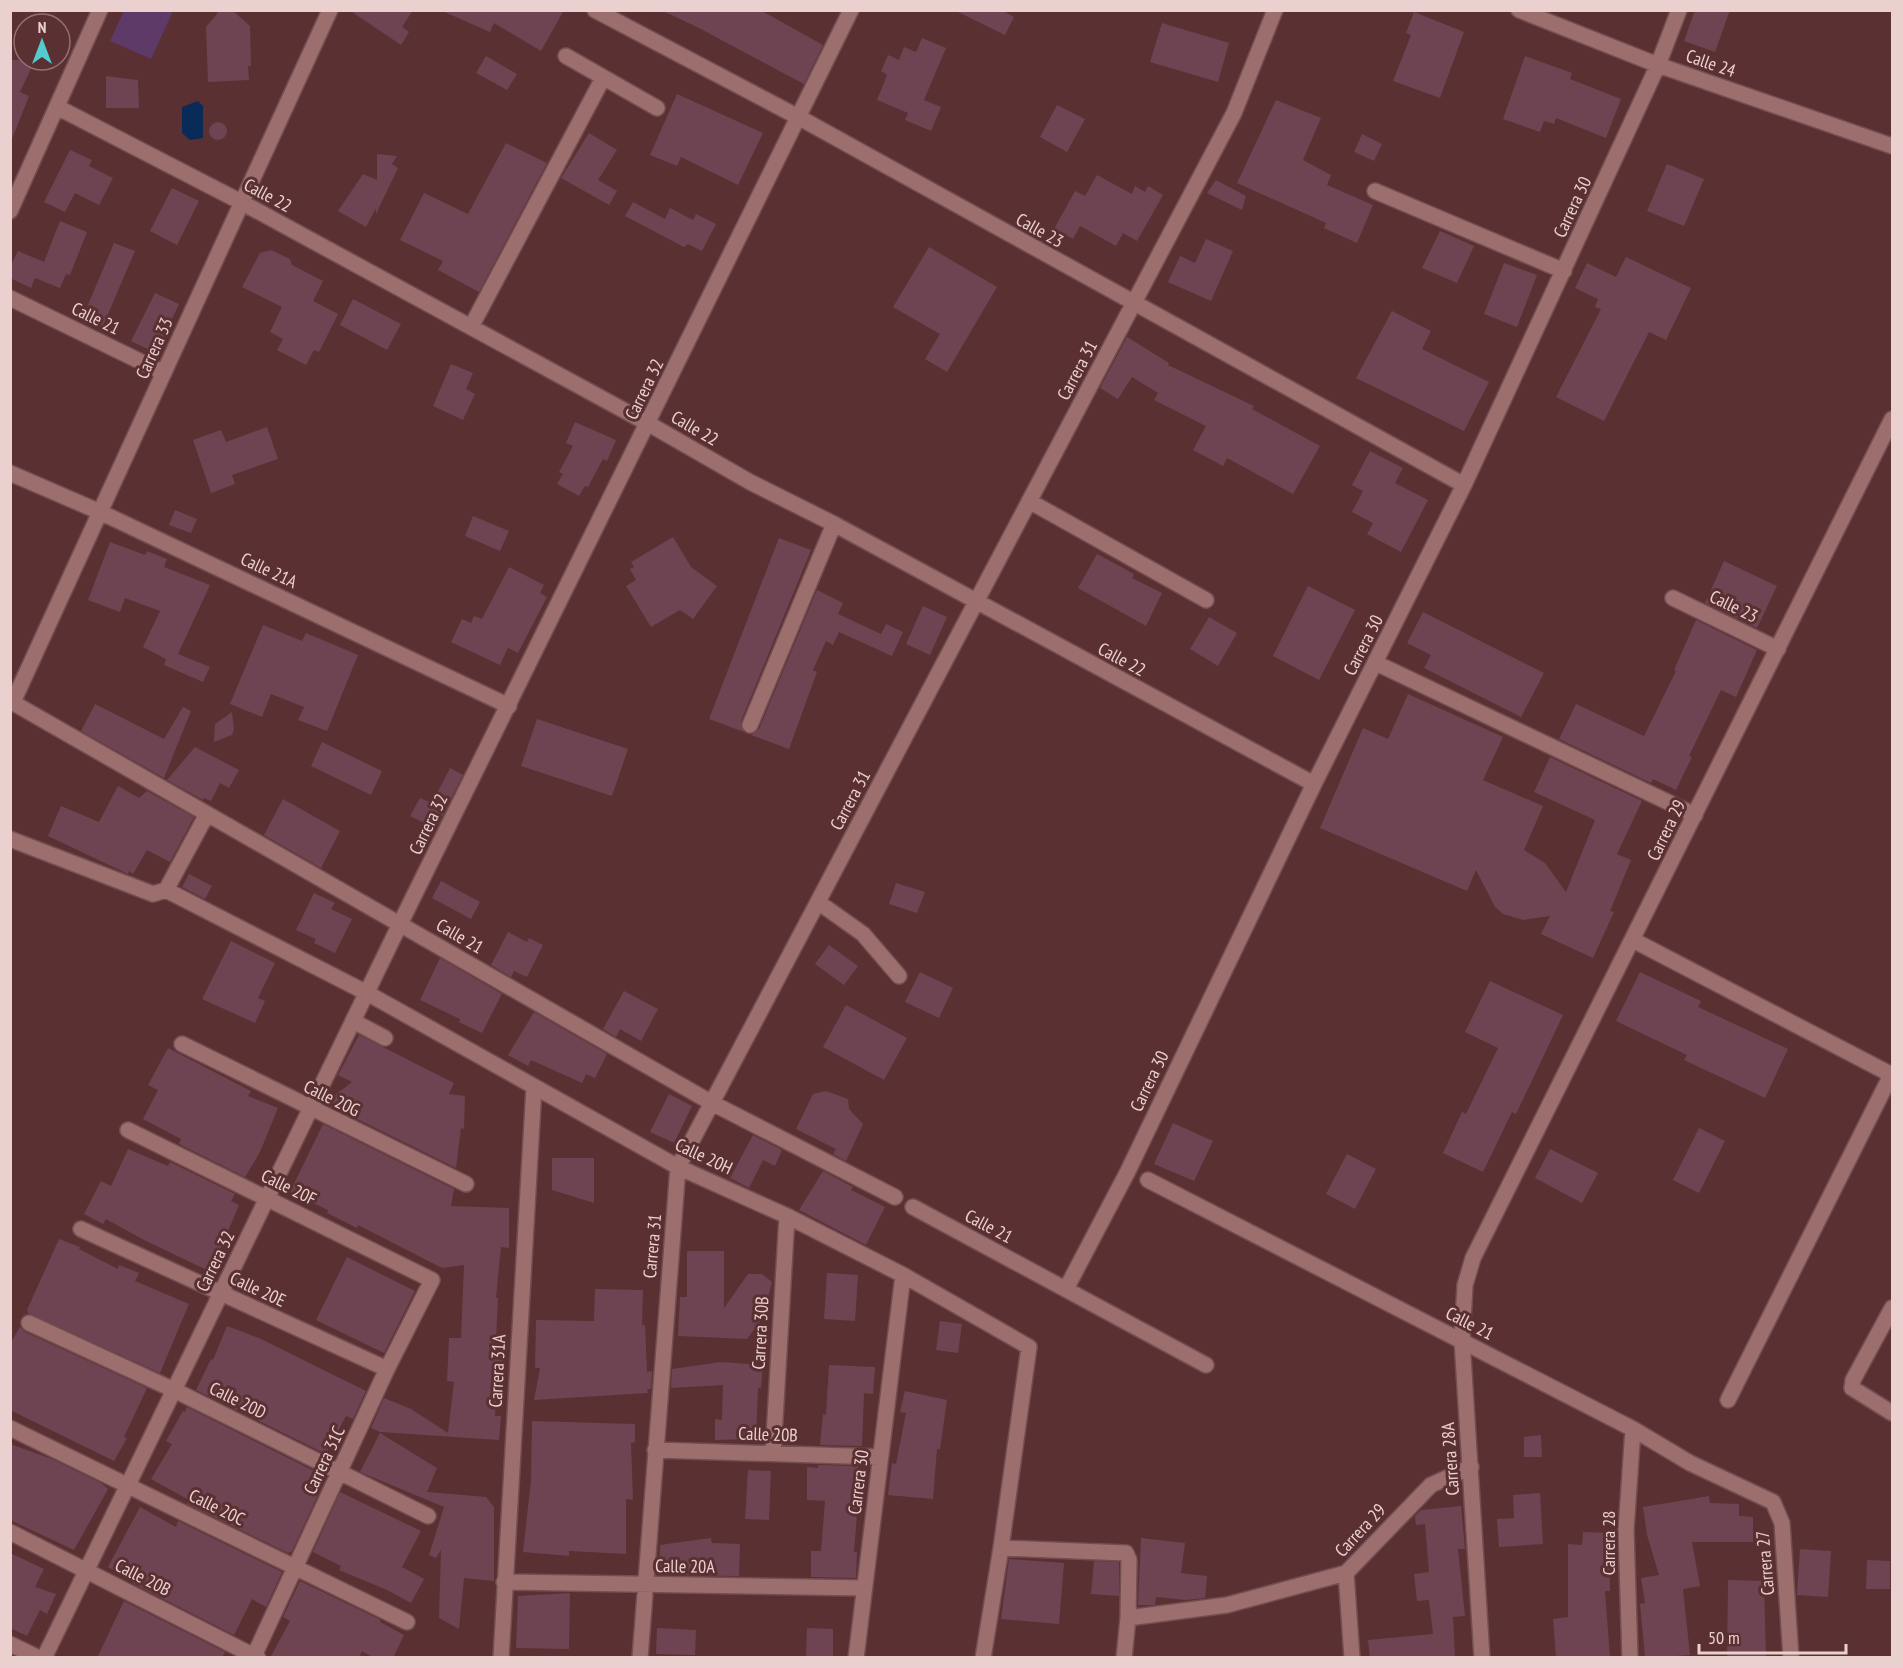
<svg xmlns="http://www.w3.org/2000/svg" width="1903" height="1668" viewBox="0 0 1903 1668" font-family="'PT Sans Narrow',sans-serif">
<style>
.green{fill:#5d3a68}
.water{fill:#0a2a57}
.building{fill:#6e4452}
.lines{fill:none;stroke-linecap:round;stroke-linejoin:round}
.minor-casing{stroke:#724e51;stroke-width:18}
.tertiary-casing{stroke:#724e51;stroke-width:18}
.minor{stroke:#9d6e6e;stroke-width:15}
.tertiary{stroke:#9d6e6e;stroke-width:15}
.labels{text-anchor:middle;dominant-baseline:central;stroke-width:6;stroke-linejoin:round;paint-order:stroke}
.street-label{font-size:18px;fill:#ebd0d0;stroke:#5a3032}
</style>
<rect width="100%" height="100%" fill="#5a3032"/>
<path class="green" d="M124 11H173L151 59 110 41Z"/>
<path class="water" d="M198 101 203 106V138L190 140 182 133V107Z"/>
<path class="building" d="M220 10H232L250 26 251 66H248L249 80 208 82 206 27Z
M349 10H413L402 27 409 32 401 45Z
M440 10H564L541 51 494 23 490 32Z
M661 10H760L823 45 804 84 697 27Z
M954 10H1001L1014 17 1005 35Z
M1695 10H1730L1715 52 1684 41Z
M1414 12 1464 32 1440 98 1393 81 1411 35 1406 33Z
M1162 23 1229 43 1218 82 1150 62Z
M922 38 946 48 924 100 941 107 931 131 905 120 908 113 877 100 887 75 881 71 888 55 899 60 904 47 916 52Z
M486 56 517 74 507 90 476 73Z
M1525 56 1572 73 1570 79 1621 99 1606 138 1556 118 1554 124 1544 121 1540 132 1503 119Z
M10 60H35L20 92 29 96 12 139Z
M106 76 138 80 139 108H106Z
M677 94 763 133 738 185 681 157 677 166 650 155Z
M1276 100 1321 118 1303 160 1331 175 1327 185 1373 205 1357 243 1324 228 1326 223 1237 183Z
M1057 105 1085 119 1067 152 1040 137Z
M209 131a9 9 0 1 1 18 0a9 9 0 1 1-18 0Z
M589 133 617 150 598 180 617 191 609 205 561 178Z
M1362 134 1382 144 1374 161 1354 152Z
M506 143 547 163 479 292 438 270 443 261 400 240 424 193 468 214Z
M70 150 92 160 89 166 113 178 99 205 75 193 65 212 44 202Z
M377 154 397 156 392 164 398 168 376 214V208L366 227 338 211 363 174 377 180Z
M1667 164 1704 179 1684 226 1647 211Z
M1097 175 1132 194 1135 186 1145 192 1148 186 1163 195 1137 241 1123 233 1116 246 1080 226 1073 239 1054 229 1075 191 1085 196Z
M1216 180 1246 196 1242 210 1207 193Z
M172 188 199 201 177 245 150 231Z
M633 202 665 219 670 208 693 220 696 214 716 224 702 251 688 244 684 247 625 216Z
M60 221 87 232 70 275 66 274 60 288 35 278 31 288 10 278V267L18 251 44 262Z
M1440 231 1474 246 1457 283 1422 268Z
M1206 239 1233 251 1211 301 1168 282 1180 256 1195 263Z
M114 243 135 251 102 328 82 319Z
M929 247 997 287 947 372 925 359 940 334 893 307Z
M271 250 290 259 292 265 323 281 313 301 338 314 319 352 314 350 306 365 277 350 283 339 270 332 282 307 242 287 260 253Z
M1626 257 1691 288 1666 340 1649 332 1604 421 1556 397 1601 309 1595 307 1598 299 1575 288 1587 263 1616 277Z
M1504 263 1537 275 1517 327 1484 314Z
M155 293 179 304 156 353 131 341Z
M353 299 401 324 387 350 340 325Z
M1392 311 1431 331 1422 349 1489 382 1464 431 1356 378Z
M1127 337 1169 363 1168 365 1254 406 1252 409 1320 446 1293 494 1227 458 1223 466 1193 450 1206 426 1154 400 1158 393 1132 377 1118 399 1100 388Z
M451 364 473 373 466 389 475 394 463 420 433 406Z
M575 422 616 440 607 461 603 459 588 487 585 486 579 496 557 484 563 474 559 472 573 446 566 443Z
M267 427 278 459 232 475 235 484 211 493 193 440 221 430 226 442Z
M1370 451 1403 468 1395 483 1428 500 1401 552 1367 534 1373 523 1352 512 1363 491 1352 485Z
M175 510 197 519 191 533 169 525Z
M473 516 509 531 500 551 465 536Z
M673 537 691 567 717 586 693 619 680 610 651 627 626 586 636 580 630 569 634 567 631 562Z
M779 538 811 550 741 721 744 732 709 719Z
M110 542 145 555 147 551 167 559 164 567 210 585 178 654 210 667 203 682 164 665 166 659 143 647 160 611 125 598 120 612 88 600Z
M1097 554 1134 574 1132 578 1162 593 1146 626 1078 588Z
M1724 561 1777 586 1757 628 1705 603Z
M509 567 544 585 540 593 547 597 518 653 508 648 500 665 451 642 462 619 471 623 474 616 482 619Z
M1308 586 1355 610 1319 680 1273 656Z
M817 590 843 603 838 614 881 634 886 624 903 632 892 656 839 632 833 645 826 641 813 670 817 672 789 749 751 735 759 729Z
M923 606 947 617 930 655 906 644Z
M1423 612 1544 673 1521 717 1424 668 1431 655 1407 643Z
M1209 617 1237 633 1218 666 1190 649Z
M1696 620 1757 650 1736 697 1721 690 1689 756 1692 757 1676 790 1653 779 1651 783 1559 739 1576 704 1644 736 1676 671 1674 670Z
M263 625 302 641 306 633 358 655 327 731 298 720 304 707 271 694 262 717 230 704Z
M1408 694 1503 737 1483 780 1543 806 1524 850 1545 863 1566 892 1595 820 1534 792 1550 757 1642 801 1617 854 1631 860 1610 911 1614 912 1593 958 1541 934 1550 916 1523 920 1503 914 1495 907 1476 870 1467 891 1320 828 1363 728 1388 739Z
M95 704 164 739 183 707 191 711 164 778 81 731Z
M232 712 234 729 232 735 214 742 215 724Z
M537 719 628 749 612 796 521 766Z
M322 742 382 771 371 795 311 766Z
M195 747 239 770 229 788 220 783 211 801 204 798 203 800 167 780Z
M450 768 463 775 436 829 410 816 420 798 432 803Z
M118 786 139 798 147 791 194 817 170 862 147 850 133 874 129 871 128 874 48 836 61 806 99 822Z
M283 799 340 831 321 868 264 835Z
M189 874 212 886 205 899 182 887Z
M441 881 480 902 471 919 432 898Z
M896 883 925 892 917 913 889 904Z
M314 893 335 903 331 909 352 919 335 953 314 943 316 939 296 930Z
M508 932 527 942 529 938 543 945 527 977 514 971 511 977 491 965Z
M231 941 275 963 258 998 265 1001 255 1023 202 999Z
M829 945 858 966 844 985 815 964Z
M440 958 502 994 482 1033 459 1022 460 1019 420 1000Z
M920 972 953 988 939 1018 905 1002Z
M1640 972 1701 1001 1698 1007 1788 1049 1765 1098 1684 1060 1687 1055 1616 1021Z
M1490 981 1563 1015 1516 1114 1512 1112 1483 1172 1443 1153 1462 1112 1466 1114 1498 1048 1465 1032Z
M624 991 658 1009 641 1041 620 1029 616 1037 603 1029Z
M846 1005 907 1038 884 1080 823 1047Z
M534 1012 607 1054 595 1078 586 1074 582 1083 531 1060 528 1066 508 1055Z
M359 1035 454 1083 449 1094 465 1096 464 1129 461 1128 456 1168 325 1103 352 1082 338 1075Z
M168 1048 251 1091 248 1096 278 1108 260 1152 245 1177 179 1144 181 1139 143 1119 158 1090 148 1085Z
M826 1091 848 1099 849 1109 863 1124 846 1161 833 1154 836 1149 796 1129 813 1094Z
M669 1094 692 1106 674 1143 650 1132Z
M1173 1123 1213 1141 1194 1181 1154 1164Z
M323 1124 454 1189 451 1206 509 1208V1248L501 1247 496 1298H498L496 1338H505V1384H498L495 1416H501L499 1440 380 1432 371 1428 384 1398 411 1409 448 1433 454 1382 447 1381 449 1338H461L464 1265 442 1268 358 1225 357 1228 327 1213 328 1210 290 1192Z
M1699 1128 1725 1141 1699 1193 1673 1180Z
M753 1135 782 1150 775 1166 763 1160 749 1188 730 1178Z
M128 1149 168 1166 170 1162 235 1194 231 1201 239 1205 211 1272 144 1240 106 1219 103 1224 84 1214 101 1181 111 1186Z
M1550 1149 1598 1173 1582 1203 1535 1178Z
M1347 1154 1376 1169 1355 1209 1326 1194Z
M552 1158H594V1203L552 1190Z
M823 1171 853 1187 851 1190 885 1207 866 1245 799 1210Z
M59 1239 80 1247 79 1249 118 1269 119 1265 139 1273 135 1281 189 1304 160 1373 28 1313 27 1310Z
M687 1251H724V1308L748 1274H762L772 1282 763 1318 747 1339 678 1336 680 1297H687Z
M347 1257 415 1291 384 1353 316 1320Z
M827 1273 858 1275 855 1321 824 1319Z
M595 1289 643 1290 642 1325H645L647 1372 652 1371 651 1389H647L648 1393 534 1400 540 1368H535L536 1320 594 1321Z
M940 1321 962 1324 958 1353 936 1350Z
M227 1326 259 1338 366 1391 353 1419 346 1416 326 1454 196 1390 211 1359 213 1360Z
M20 1327 25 1332 147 1388 124 1437 127 1438 114 1461 10 1410V1344Z
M721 1362 763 1365 761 1388H758L756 1439 715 1440V1419L722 1420 723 1385 671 1388 672 1369Z
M829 1365 875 1367 873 1394 864 1393 862 1446 820 1445 823 1414 826 1415Z
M905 1391 947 1400 940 1449H937L933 1499 888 1495 892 1463 896 1464 906 1413 900 1412Z
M187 1407 316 1472 313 1479 323 1484 292 1551 288 1553 187 1504 189 1500 151 1479 172 1444 166 1441 183 1411 185 1412Z
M532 1421 635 1424V1442L631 1443 633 1500 626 1499V1554L569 1551V1556L523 1552 531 1480Z
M380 1433 437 1468 427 1492 486 1497 494 1507V1581L464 1578 459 1629 439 1618 441 1550 436 1558 429 1555 444 1507 360 1472Z
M1541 1435 1542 1457H1524V1437Z
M10 1444 52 1459 101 1483 108 1489 74 1550 10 1520Z
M818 1465 858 1466 862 1502H858L854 1552H857L856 1578 811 1577V1551H821L825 1501 807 1500V1467L818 1468Z
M748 1470 771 1471 769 1520 745 1519Z
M340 1492 421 1531 402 1567 424 1579 411 1603 387 1590 339 1570 341 1566 313 1552Z
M1540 1493 1543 1544 1499 1547 1497 1519 1514 1518 1513 1495Z
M1709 1496 1710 1503 1739 1504V1516L1753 1517V1542H1692L1700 1586 1683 1589 1690 1655 1645 1658 1640 1604 1645 1603 1641 1578 1659 1575 1647 1535 1643 1507Z
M1461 1506 1465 1549H1458L1465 1616 1453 1617 1455 1658H1370L1368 1640 1433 1634 1429 1600 1417 1601 1414 1574 1429 1572 1425 1524 1416 1525 1415 1516 1421 1510Z
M140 1507 176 1527 178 1521 282 1572 266 1607 252 1599 234 1635 132 1583 133 1581 108 1567Z
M1583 1532 1609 1533 1610 1591H1605L1610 1658H1556L1553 1619 1568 1617V1544L1582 1545Z
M711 1538 712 1543 740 1544 739 1576 659 1575 660 1545Z
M1141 1538 1185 1543 1181 1573 1207 1576 1205 1598 1186 1600 1156 1597 1155 1605H1138Z
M1800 1549 1831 1551 1828 1597 1797 1595Z
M10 1553 44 1569 35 1587 56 1594 47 1614 40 1610 27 1636 10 1628Z
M1009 1559 1064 1563 1059 1624 1001 1619Z
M1867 1560 1890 1561V1589H1866Z
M1094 1561 1119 1562V1596L1091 1594Z
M1728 1580 1764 1581 1766 1658H1727Z
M300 1581 381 1620 380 1622 404 1635 393 1658H374L362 1651 359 1658H270L290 1621 283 1617Z
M570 1593 569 1649 516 1648 518 1596Z
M124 1601 225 1652 222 1658H97Z
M657 1628 696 1630 695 1655 656 1654Z
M807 1628 833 1629V1658H806Z"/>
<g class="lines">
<defs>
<path id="minor" d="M595 10 800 118 1464 485
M1519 10 1658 65 1892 146
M566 56 657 108
M57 107 241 202 649 424 750 482 834 524 1314 784
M1375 191 1564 271
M10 211 100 10
M10 298 164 373
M471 327 603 78
M10 473 100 512 509 706
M1029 501 1206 600
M1673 598 1778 649
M1376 663 1695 815
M10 701 712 1103 895 1197
M13 702 330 10
M750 725 834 524
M10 839 153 894 166 890 207 814
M166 890 367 993 678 1167 787 1216 903 1275 1029 1347 1001 1548 983 1658
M818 902 863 934 899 976
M1633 940 1892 1075
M353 1021 385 1038
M182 1044 466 1184
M128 1130 432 1280 387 1369 253 1658
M1148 1180 1633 1429 1690 1463 1773 1502 1782 1523 1791 1658
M913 1207 1206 1365
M81 1229 387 1369
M1066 1289 1128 1171 1314 784 1464 485 1658 65 1679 10
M1892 1308 1853 1380 1852 1388 1892 1413
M29 1323 174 1390 428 1516
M1728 1400 1891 1075
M10 1428 407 1622
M655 1450 880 1457
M773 1454 787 1216
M10 1532 258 1658
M1001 1548 1126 1553 1129 1560 1128 1618 1124 1658
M1346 1573 1352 1658
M504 1582 864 1588
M1128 1618 1227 1605 1346 1573 1431 1485 1471 1467
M10 1644 39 1658
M501 1658 534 1087
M640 1658 678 1167 1234 113 1275 10
M856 1658 903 1275
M1630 1658 1626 1530 1633 1429"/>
<path id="tertiary" d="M44 1658 400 924 851 10
M1482 1658 1462 1340 1465 1285 1473 1258 1892 419"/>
</defs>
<use href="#minor" class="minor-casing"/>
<use href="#tertiary" class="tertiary-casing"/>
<use href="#minor" class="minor"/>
<use href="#tertiary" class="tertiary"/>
</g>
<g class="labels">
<g class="street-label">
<text transform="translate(1711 63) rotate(19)">Calle 24</text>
<text transform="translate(268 195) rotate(28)">Calle 22</text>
<text transform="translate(1572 207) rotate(-65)">Carrera 30</text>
<text transform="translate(1040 230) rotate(29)">Calle 23</text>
<text transform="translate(96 318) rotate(26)">Calle 21</text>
<text transform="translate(154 348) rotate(-66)">Carrera 33</text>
<text transform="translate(1077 370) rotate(-62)">Carrera 31</text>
<text transform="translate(644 389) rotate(-64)">Carrera 32</text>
<text transform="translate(695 428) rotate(30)">Calle 22</text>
<text transform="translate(269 570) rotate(25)">Calle 21A</text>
<text transform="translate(1734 606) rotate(26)">Calle 23</text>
<text transform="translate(1363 645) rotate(-63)">Carrera 30</text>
<text transform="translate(1122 659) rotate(28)">Calle 22</text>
<text transform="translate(850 800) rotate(-62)">Carrera 31</text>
<text transform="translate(428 824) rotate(-64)">Carrera 32</text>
<text transform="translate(1666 830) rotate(-64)">Carrera 29</text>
<text transform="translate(460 936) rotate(30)">Calle 21</text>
<text transform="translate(1149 1081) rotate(-64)">Carrera 30</text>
<text transform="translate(332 1098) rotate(26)">Calle 20G</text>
<text transform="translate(704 1156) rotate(25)">Calle 20H</text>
<text transform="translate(289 1187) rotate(26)">Calle 20F</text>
<text transform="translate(989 1226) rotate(28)">Calle 21</text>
<text transform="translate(652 1246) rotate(-85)">Carrera 31</text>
<text transform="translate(215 1261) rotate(-64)">Carrera 32</text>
<text transform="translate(258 1289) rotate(25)">Calle 20E</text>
<text transform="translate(1470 1323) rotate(27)">Calle 21</text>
<text transform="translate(760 1333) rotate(-87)">Carrera 30B</text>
<text transform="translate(497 1371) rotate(-87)">Carrera 31A</text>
<text transform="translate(238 1400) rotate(26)">Calle 20D</text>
<text transform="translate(768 1434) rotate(2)">Calle 20B</text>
<text transform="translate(1450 1459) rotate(-94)">Carrera 28A</text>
<text transform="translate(324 1460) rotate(-65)">Carrera 31C</text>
<text transform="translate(858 1482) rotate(-83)">Carrera 30</text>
<text transform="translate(217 1507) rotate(26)">Calle 20C</text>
<text transform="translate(1360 1530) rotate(-47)">Carrera 29</text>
<text transform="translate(1608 1543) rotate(-90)">Carrera 28</text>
<text transform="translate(1765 1563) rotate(-95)">Carrera 27</text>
<text transform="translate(685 1566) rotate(1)">Calle 20A</text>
<text transform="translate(143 1577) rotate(27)">Calle 20B</text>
</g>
</g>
<rect width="1903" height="1668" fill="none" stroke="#ebd0d0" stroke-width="24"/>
<g transform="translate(42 42)"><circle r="28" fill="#5a3032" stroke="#947071" stroke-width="1.5"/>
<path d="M0-4.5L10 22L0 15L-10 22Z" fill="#52ccd0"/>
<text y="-9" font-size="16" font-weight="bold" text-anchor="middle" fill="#ebd0d0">N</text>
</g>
<path d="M1699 1644v9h147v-9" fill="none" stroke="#ebd0d0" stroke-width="3"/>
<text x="1708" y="1644" font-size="18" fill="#ebd0d0" stroke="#5a3032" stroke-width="4.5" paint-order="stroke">50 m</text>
</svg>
